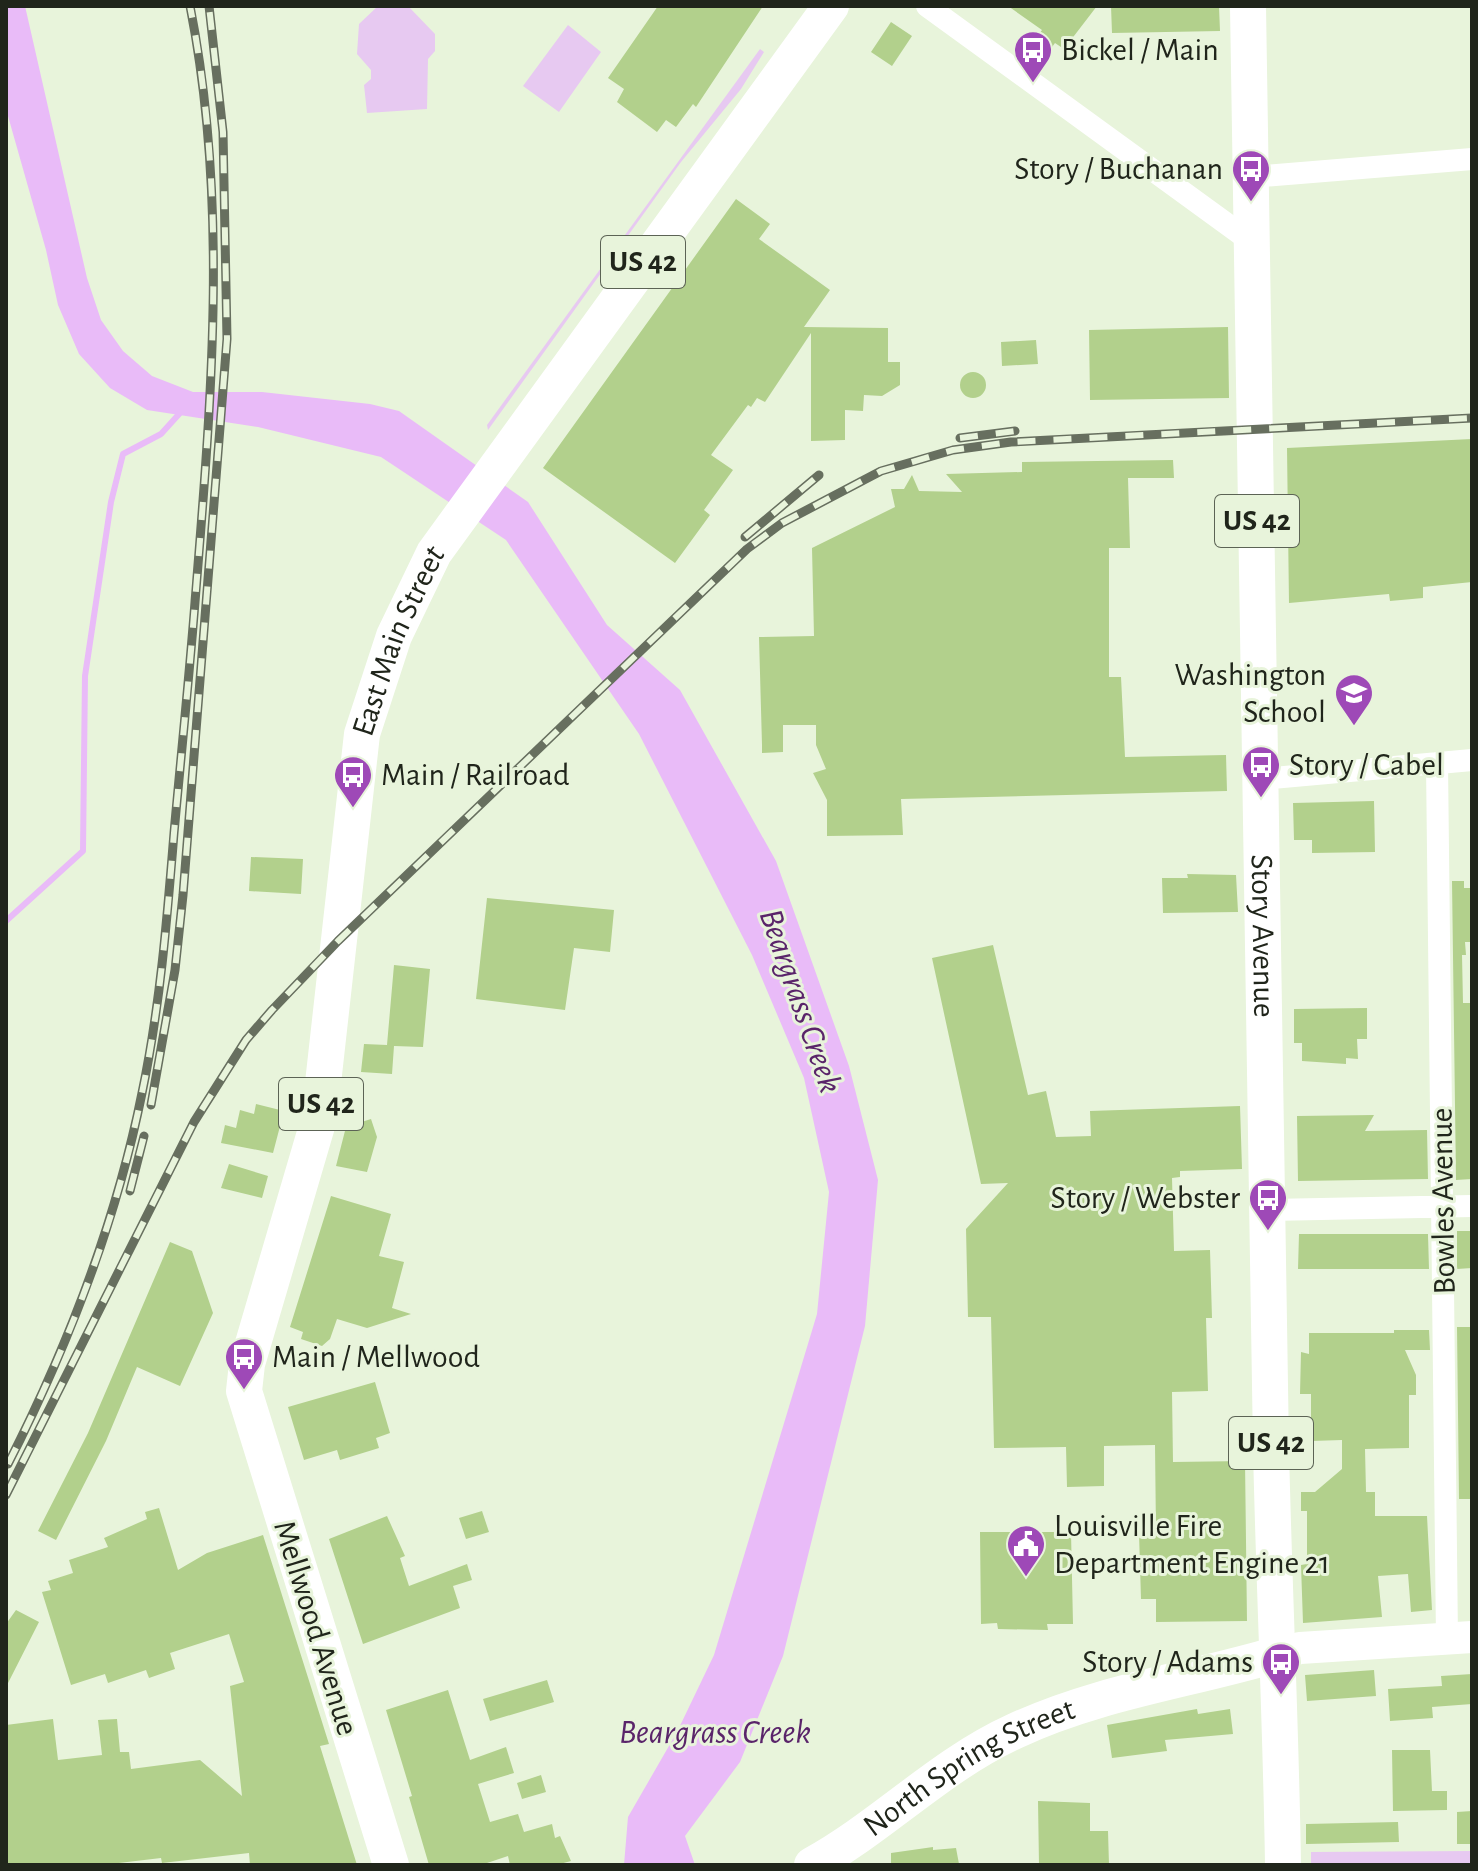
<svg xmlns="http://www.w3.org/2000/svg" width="1478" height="1871" viewBox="0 0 1478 1871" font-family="'Alegreya Sans',sans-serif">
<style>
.green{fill:#e7c9f1}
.water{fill:#e9bbf8}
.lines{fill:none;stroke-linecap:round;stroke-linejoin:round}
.stream{stroke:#e9bbf8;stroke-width:6}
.building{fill:#b2d08c}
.street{stroke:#fff;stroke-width:22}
.secondary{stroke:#fff;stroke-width:32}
.primary{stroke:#fff;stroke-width:36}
.rail-casing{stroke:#676f5f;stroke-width:9}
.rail{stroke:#e8f4db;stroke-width:6;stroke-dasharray:18;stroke-linecap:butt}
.labels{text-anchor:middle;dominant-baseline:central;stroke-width:6;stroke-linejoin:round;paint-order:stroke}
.shield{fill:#e8f4db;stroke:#5c6355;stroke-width:2}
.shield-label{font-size:30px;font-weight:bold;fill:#20251b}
.poi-label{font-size:32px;fill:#20251b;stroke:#e8f4db;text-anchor:start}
.street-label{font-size:32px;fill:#20251b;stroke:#e8f4db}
.water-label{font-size:34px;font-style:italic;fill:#5a246a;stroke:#e8f4db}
</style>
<rect width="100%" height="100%" fill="#e8f4db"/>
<path class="green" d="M378 6H408L435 34V51L428 59 427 109 367 113 364 85 371 79V70L357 54 359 24Z
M568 25 601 52 559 112 523 86Z
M760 49 764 52 741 89 681 162 488 430 487 425Z
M1472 1851V1865H1311V1852Z"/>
<path class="water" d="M6 6H25L87 278 101 320 123 351 152 376 193 392H262L370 404 399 411 528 502 607 625 680 690 776 861 849 1066 878 1180 865 1326 783 1656 740 1762 685 1836 695 1865H624L628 1817 677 1732 714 1655 817 1314 829 1192 804 1078 752 955 639 734 506 540 381 457 258 427 147 410 110 388 79 354 58 305 46 250 6 109Z"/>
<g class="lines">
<path class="stream" d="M6 921 83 851 85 676 111 502 123 454 161 434 180 413"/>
</g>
<path class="building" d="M658 6H763L696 107 693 104 676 127 666 120 657 132 617 102 624 89 608 78Z
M1008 6H1097L1064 49 1055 43 1046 55 1031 45 1042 30Z
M1111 6H1219L1220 31 1112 33Z
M891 22 912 36 892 66 871 52Z
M736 199 770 224 759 239 830 290 804 327 888 328V362H900V385L882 396 864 395 863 411 845 410V440L811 441V333L765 402 757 398 751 407 748 405 711 455 733 470 704 510 710 515 675 563 543 468Z
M1228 327 1229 398 1090 400 1089 330Z
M1036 340 1038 364 1002 366 1001 342Z
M960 385a13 13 0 1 1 26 0a13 13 0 1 1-26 0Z
M1472 439V582L1423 587V598L1390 601 1389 594 1289 603 1287 448Z
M1173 460 1174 478H1128L1130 548H1109V677H1121L1125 757 1226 755 1227 791 901 799 903 835 827 836V800L813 773 826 769 816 745V725H783V752L762 753V745L759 637 814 636 812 548 895 507 891 489H904L912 475 919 491 962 492 946 474 1022 472V462Z
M1374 801 1375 852 1312 853V840H1294L1293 803Z
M251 857 303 859 301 894 249 891Z
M1187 874 1236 875 1238 912 1163 913 1162 878H1188Z
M1452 881H1464V888H1472V942H1465L1466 955H1462L1463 1003H1472V1179L1456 1180Z
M487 898 614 910 610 952 574 948 565 1010 476 999Z
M993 945 1028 1095 1046 1091 1056 1137 1091 1136 1090 1111 1240 1106 1242 1169 1180 1171V1177L1172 1178 1174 1251 1210 1250 1212 1318H1206L1208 1391 1172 1392 1173 1462 1245 1461 1247 1621 1156 1622V1599H1141L1139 1533 1156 1532 1155 1445 1104 1446V1486L1067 1487 1066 1447 994 1448 991 1317H968L966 1229 1008 1183 981 1184 932 958Z
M394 965 430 969 423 1047 394 1046 392 1074 361 1072 364 1044 387 1045Z
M1367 1008V1039H1357L1358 1059 1346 1058V1064L1302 1061V1043H1294V1009Z
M256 1104 284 1111 273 1153 221 1143 225 1125 236 1128 240 1110 254 1114Z
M1374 1115 1365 1131 1427 1130 1428 1179 1298 1181 1297 1116Z
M371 1119 377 1137 367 1172 336 1166 346 1127Z
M229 1164 268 1176 262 1198 221 1188Z
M331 1196 391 1214 379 1256 404 1262 392 1308 411 1314 367 1328 337 1319 330 1339 322 1346 301 1339 303 1332 290 1327Z
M1457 1231H1472V1268L1457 1269Z
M1299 1234H1428L1429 1269H1298Z
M170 1242 192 1251 213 1313 180 1386 137 1367 106 1441 56 1540 38 1531 88 1433Z
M1457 1327H1472V1499H1459Z
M1394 1330H1429L1430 1350H1405L1416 1375V1395H1409V1448L1365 1449 1366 1492H1375V1516H1427L1432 1610 1411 1612 1408 1574 1378 1576 1382 1617 1303 1623 1301 1565 1307 1564V1511H1301V1492H1315L1342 1469V1440L1311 1441V1394H1300L1301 1352 1309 1354V1333H1394Z
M375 1382 390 1433 376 1438 379 1448 340 1460 337 1450 304 1460 288 1407Z
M159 1508 178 1570 207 1553 263 1535 329 1744 320 1746 357 1865H250L249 1853 162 1863 161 1858 102 1865H6V1725L53 1719 58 1760 102 1755 98 1720 117 1719 120 1752H129L131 1769 200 1760 242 1796 230 1686 244 1682 229 1634 170 1653 175 1669 149 1678 146 1670 108 1683 105 1674 71 1685 42 1592 51 1590 48 1581 73 1573 69 1560 108 1547 104 1538 147 1519 145 1512Z
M482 1511 489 1532 466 1539 459 1518Z
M387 1516 405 1556 400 1558 409 1586 467 1564 472 1580 453 1586 460 1608 363 1644 329 1539Z
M980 1532H1071L1073 1624H1047L1048 1630 998 1629 997 1623 981 1624Z
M16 1610 39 1622 6 1687V1624Z
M1374 1670 1376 1696 1307 1701 1305 1675Z
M1472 1674V1704L1432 1707 1433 1718 1390 1721 1388 1689 1442 1686 1441 1676Z
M547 1680 554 1702 490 1721 483 1699Z
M448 1690 470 1760 506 1747 514 1773 478 1784 490 1822 518 1814 524 1832 552 1824 555 1838 560 1836 571 1861 556 1865H510L508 1856 481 1865H429L409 1797 412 1796 386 1710Z
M1197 1709 1198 1714 1230 1709 1233 1734 1165 1740 1167 1751 1112 1758 1107 1725Z
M1392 1750H1430L1432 1791H1447V1810L1393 1811Z
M541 1775 546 1792 522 1799 517 1783Z
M1038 1801 1090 1803V1831H1108L1109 1865H1039Z
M1472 1811V1844H1457V1812Z
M1398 1822 1399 1842 1306 1844V1824Z
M933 1847V1850L956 1848 959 1864 891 1865V1853Z"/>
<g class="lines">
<path class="street" d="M927 6 1253 243
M1251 177 1472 159
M1437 763 1447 1639
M1261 779 1472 760
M1268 1210 1472 1206"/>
<path class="secondary" d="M1278 1654 1300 1648 1472 1637"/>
<g class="primary">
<path id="s1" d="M1248 6 1271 1448C1274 1587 1281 1726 1283 1865"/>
<path id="s2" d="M391 1865 244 1391 247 1364 319 1119 362 734 394 636 434 553 831 6"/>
<path id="s3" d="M812 1865C883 1826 940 1765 1015 1731 1098 1692 1191 1680 1278 1654"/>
</g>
<defs>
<path id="rail" d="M960 438 1015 431
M745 537 819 475
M151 1105 175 970 183 895 227 339 223 132 209 6
M130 1191 144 1136
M8 1464C68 1346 116 1223 142 1093 160 1007 167 920 174 833 181 756 189 679 195 602 211 403 229 204 190 6
M6 1495 194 1122 246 1040 272 1010 338 941 747 549 782 523 881 471 953 450 1011 442 1472 418"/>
</defs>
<use href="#rail" class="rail-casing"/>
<use href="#rail" class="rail"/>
</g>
<defs>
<symbol id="bus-pin" viewBox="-11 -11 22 30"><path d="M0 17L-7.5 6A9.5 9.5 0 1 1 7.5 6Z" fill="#9e49b7" stroke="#e8f4db"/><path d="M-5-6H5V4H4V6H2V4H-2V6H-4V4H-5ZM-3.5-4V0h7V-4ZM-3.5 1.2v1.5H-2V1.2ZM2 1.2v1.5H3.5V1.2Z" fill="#fff"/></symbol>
<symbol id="school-pin" viewBox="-11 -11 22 30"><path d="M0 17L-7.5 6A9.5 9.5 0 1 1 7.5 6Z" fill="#9e49b7" stroke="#e8f4db"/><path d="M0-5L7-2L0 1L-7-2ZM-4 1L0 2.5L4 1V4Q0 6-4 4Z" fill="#fff"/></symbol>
<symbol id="civic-pin" viewBox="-11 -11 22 30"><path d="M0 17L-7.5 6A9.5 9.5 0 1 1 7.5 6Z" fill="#9e49b7" stroke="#e8f4db"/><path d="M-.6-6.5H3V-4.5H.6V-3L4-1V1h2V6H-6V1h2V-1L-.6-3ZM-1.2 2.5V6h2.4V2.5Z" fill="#fff"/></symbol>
</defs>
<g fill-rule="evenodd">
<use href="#bus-pin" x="1011" y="28" width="44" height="60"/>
<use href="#bus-pin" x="1229" y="147" width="44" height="60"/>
<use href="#school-pin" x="1332" y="671" width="44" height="60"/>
<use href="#bus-pin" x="1239" y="743" width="44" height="60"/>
<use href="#bus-pin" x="331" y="753" width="44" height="60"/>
<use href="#bus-pin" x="1246" y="1176" width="44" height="60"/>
<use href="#bus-pin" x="222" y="1335" width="44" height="60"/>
<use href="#civic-pin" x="1004" y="1522" width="44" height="60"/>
<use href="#bus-pin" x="1259" y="1640" width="44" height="60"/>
</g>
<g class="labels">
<g class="shield">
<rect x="601" y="236" width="84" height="52" rx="6"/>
<rect x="1215" y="495" width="84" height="52" rx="6"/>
<rect x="279" y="1078" width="84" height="52" rx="6"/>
<rect x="1229" y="1417" width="84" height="52" rx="6"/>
</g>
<g class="shield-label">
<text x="643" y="262">US 42</text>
<text x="1257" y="521">US 42</text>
<text x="321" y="1104">US 42</text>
<text x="1271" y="1443">US 42</text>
</g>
<g class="poi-label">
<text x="1061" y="50">Bickel / Main</text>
<text x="1223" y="169" text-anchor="end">Story / Buchanan</text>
<text x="1326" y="675" text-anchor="end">Washington<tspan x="1326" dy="37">School</tspan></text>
<text x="1289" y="765">Story / Cabel</text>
<text x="381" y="775">Main / Railroad</text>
<text x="1240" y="1198" text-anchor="end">Story / Webster</text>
<text x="272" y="1357">Main / Mellwood</text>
<text x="1054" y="1526">Louisville Fire<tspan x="1054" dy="37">Department Engine 21</tspan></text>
<text x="1253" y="1662" text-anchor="end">Story / Adams</text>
</g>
<g class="street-label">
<text stroke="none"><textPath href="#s2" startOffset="1266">East Main Street</textPath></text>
<text stroke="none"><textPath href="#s1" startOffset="930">Story Avenue</textPath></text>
<text transform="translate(1443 1201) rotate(-91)">Bowles Avenue</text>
<text transform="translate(316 1628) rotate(73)">Mellwood Avenue</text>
<text stroke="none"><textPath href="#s3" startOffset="186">North Spring Street</textPath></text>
</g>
<g class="water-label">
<text transform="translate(800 1001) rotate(71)">Beargrass Creek</text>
<text x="715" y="1733">Beargrass Creek</text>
</g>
</g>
<rect width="1478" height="1871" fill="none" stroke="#20251b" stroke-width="16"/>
</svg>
